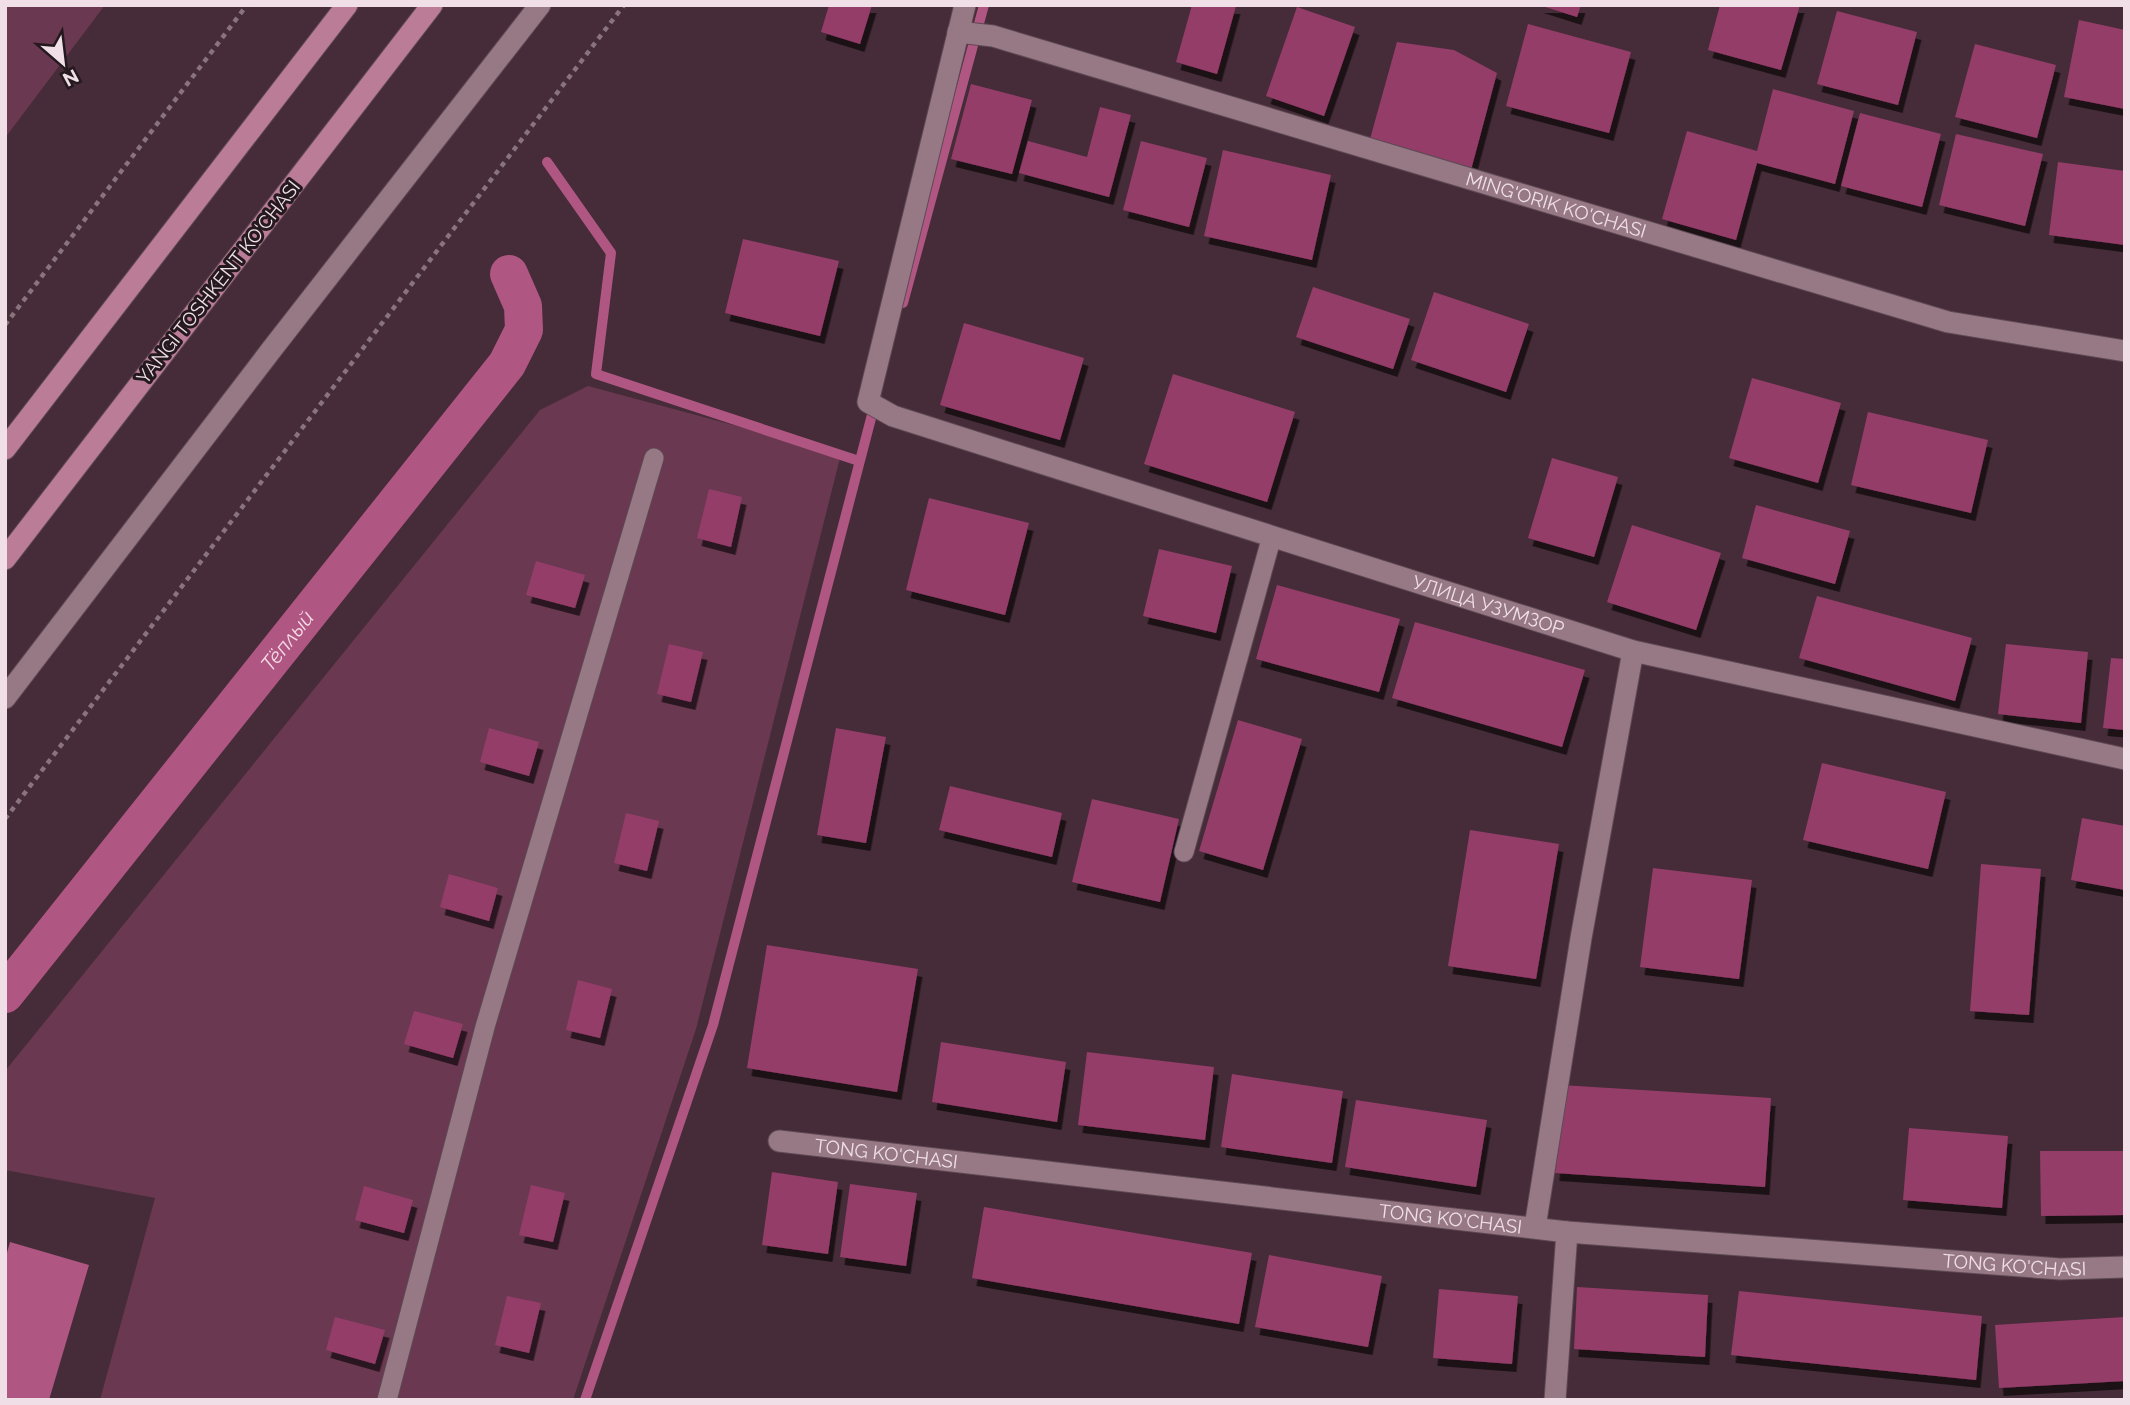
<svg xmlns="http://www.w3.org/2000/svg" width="2130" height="1405" viewBox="0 0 2130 1405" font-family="Raleway,sans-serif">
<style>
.green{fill:#6a3850}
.water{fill:#b05682}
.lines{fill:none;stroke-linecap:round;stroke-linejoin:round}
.stream{stroke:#b05682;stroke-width:10}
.canal{stroke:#b05682;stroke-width:38}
.building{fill:#943c69;filter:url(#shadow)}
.service-casing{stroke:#5e4953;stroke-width:21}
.minor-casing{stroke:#5e4953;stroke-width:23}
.secondary-casing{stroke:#5e4953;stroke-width:23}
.trunk-casing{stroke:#5e4953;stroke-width:23}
.path{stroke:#89737d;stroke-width:4.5;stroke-dasharray:5 5;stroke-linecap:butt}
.service{stroke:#977986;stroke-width:19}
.minor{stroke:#977986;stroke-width:21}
.secondary{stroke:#977986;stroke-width:21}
.trunk{stroke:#bb7c98;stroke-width:21}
.labels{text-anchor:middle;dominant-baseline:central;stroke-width:6;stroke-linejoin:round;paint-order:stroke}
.street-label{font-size:19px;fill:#f0dfe6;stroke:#24191e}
.water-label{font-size:21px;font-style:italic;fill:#f3d9e4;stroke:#24191e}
</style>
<defs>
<filter id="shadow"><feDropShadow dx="4.5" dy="8" stdDeviation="0" flood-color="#0009"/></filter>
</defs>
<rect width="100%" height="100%" fill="#452c38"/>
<path class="green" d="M5 5H105L5 138Z
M588 386 841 454 696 1029 573 1400H100L155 1198 5 1170V1071L540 410Z"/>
<path class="water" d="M10 1242 89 1265 49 1400H5V1260Z"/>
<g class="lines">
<path class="stream" d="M547 162 611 253 596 374 859 461
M903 303 984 5
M585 1400 713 1025 875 403"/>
<path class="canal" id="s1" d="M5 994 507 364 524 330 523 306 509 274"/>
</g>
<path class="building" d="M829 5H872L860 44 821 32Z
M1192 5 1236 6 1217 74 1176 62Z
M1539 5H1581L1577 17Z
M1720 5H1800L1781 70 1708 50Z
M1297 7 1355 27 1324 116 1266 96Z
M1837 11 1917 32 1898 105 1817 84Z
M2079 20 2125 30V109L2064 97Z
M1528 24 1631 52 1609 133 1506 106Z
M1397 42 1454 50 1497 73 1471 170 1370 139Z
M1975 44 2056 65 2037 138 1955 117Z
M971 84 1032 100 1012 174 951 159Z
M1773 89 1854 111 1835 184 1757 163 1736 240 1662 219 1687 131 1757 151Z
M1100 107 1131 115 1109 197 1019 173 1028 141 1087 157Z
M1860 113 1941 134 1922 207 1841 186Z
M1956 134 2043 154 2025 226 1939 205Z
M1141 141 1207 158 1189 227 1123 210Z
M1223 150 1331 175 1312 260 1204 236Z
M2058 162 2125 171V245L2049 235Z
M743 239 839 261 820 336 725 313Z
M1313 287 1410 319 1393 369 1296 337Z
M1434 292 1529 324 1506 392 1411 360Z
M964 323 1084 358 1060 440 940 405Z
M1173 374 1295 412 1267 502 1144 464Z
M1752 378 1841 403 1818 483 1729 458Z
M1868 412 1988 440 1971 513 1851 485Z
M1552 458 1618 477 1594 557 1528 538Z
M709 489 742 497 731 547 697 538Z
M929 498 1029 523 1005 615 906 590Z
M1756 505 1850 531 1835 584 1742 558Z
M1632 525 1721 553 1696 630 1607 602Z
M1159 549 1232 566 1216 633 1143 616Z
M536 561 585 575 575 608 526 595Z
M1277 585 1400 619 1379 692 1256 659Z
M1817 596 1972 638 1955 701 1799 658Z
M1415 622 1585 670 1562 747 1392 698Z
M669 644 703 652 691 702 657 694Z
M2006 644 2088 652 2081 723 1998 714Z
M2111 658 2125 659V730L2103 728Z
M1238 720 1302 739 1263 870 1199 851Z
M489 728 539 742 529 776 480 762Z
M836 728 886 737 866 843 817 835Z
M1822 763 1946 792 1928 869 1803 840Z
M950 786 1062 813 1052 857 939 830Z
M1092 799 1179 819 1160 902 1072 882Z
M626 813 659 821 647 871 614 863Z
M2082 818 2125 826V890L2071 880Z
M1470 830 1559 844 1536 979 1448 966Z
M1981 864 2041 869 2029 1015 1970 1011Z
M1653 868 1752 880 1739 979 1640 967Z
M449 874 498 888 489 921 440 907Z
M767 945 918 969 897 1092 747 1068Z
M578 980 612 989 600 1038 566 1030Z
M414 1011 463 1024 453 1058 404 1044Z
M941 1042 1066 1062 1057 1122 932 1102Z
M1087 1052 1214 1067 1205 1140 1078 1125Z
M1232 1074 1343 1091 1332 1163 1221 1147Z
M1561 1085 1771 1098 1765 1187 1555 1173Z
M1356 1100 1487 1120 1476 1187 1345 1167Z
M1909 1128 2008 1136 2002 1208 1903 1200Z
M2040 1151H2125V1215L2041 1216Z
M772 1172 838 1182 828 1254 762 1245Z
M850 1184 917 1193 906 1266 840 1257Z
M531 1185 565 1193 553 1242 519 1235Z
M364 1186 413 1200 404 1233 355 1220Z
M984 1207 1252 1253 1239 1324 972 1278Z
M1269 1255 1382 1276 1368 1347 1255 1327Z
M1577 1287 1708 1295 1705 1357 1574 1349Z
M1439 1289 1518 1296 1512 1364 1433 1358Z
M1739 1291 1982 1316 1976 1380 1731 1355Z
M507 1296 541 1303 529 1353 495 1345Z
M335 1317 385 1330 375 1364 326 1350Z
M2125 1317V1381L1999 1388 1995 1325Z"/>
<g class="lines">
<defs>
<path id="service" d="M1184 852 1272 536
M387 1400 485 1027 654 458"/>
<g id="minor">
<path id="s2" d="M965 5 868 402 893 416 1633 651 2125 759"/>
<path id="s3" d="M958 32 993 36 1948 322 2125 351"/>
<path id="s4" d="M779 1141 1567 1232 2060 1269 2125 1267"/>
<path d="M1535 1227 1581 938 1633 651"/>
<path d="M1555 1400 1567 1232"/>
</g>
<path id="secondary" d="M5 698 272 349 540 5"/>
<path id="trunk" d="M5 449 347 5
M5 559 432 5"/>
</defs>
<use href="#service" class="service-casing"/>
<use href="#minor" class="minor-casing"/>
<use href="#secondary" class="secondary-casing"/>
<use href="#trunk" class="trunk-casing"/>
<path class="path" d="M5 325 247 5
M5 819 624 5"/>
<use href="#service" class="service"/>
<use href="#minor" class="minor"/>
<use href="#secondary" class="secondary"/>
<use href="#trunk" class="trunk"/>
</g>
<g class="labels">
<g class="street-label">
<text stroke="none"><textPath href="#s3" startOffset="623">MING'ORIK KO'CHASI</textPath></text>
<text transform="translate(218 282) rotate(-52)">YANGI TOSHKENT KO‘CHASI</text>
<text stroke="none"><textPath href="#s2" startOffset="1062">УЛИЦА УЗУМЗОР</textPath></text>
<text stroke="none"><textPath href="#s4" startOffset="108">TONG KO'CHASI</textPath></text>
<text stroke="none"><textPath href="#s4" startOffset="676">TONG KO'CHASI</textPath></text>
<text stroke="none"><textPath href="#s4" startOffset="1242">TONG KO'CHASI</textPath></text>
</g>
<g class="water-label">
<text stroke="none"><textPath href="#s1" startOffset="452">Тёплый</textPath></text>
</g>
</g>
<rect width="2130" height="1405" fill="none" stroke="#f0dfe6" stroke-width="14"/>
<g transform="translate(63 63) rotate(152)" stroke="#24191e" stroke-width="5" paint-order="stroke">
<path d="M0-5L12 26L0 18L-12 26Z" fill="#f0dfe6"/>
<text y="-10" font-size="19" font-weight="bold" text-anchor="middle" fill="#f0dfe6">N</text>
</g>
</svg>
